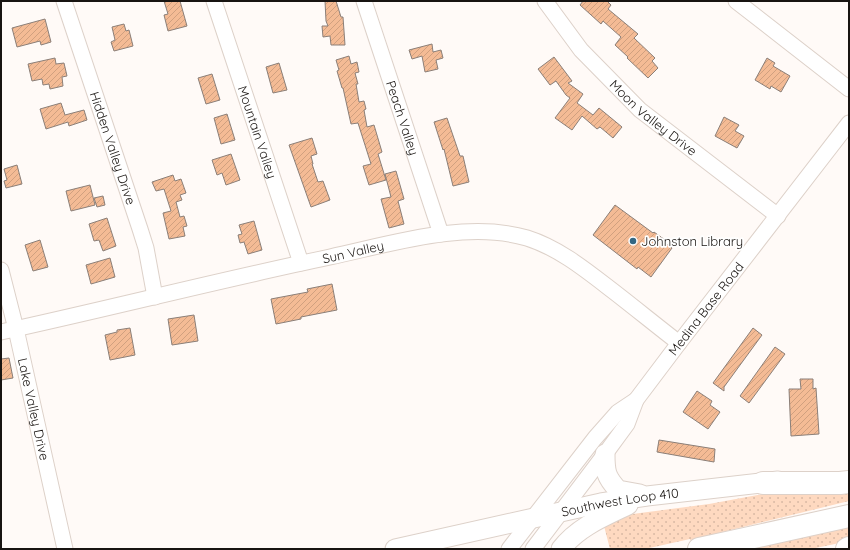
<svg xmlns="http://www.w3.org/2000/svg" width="850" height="550" viewBox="0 0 850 550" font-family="Quicksand,sans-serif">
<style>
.grass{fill:url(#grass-dots)}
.building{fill:url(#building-hatch);stroke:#8b7f78}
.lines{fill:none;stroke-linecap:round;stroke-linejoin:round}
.minor-casing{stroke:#ddd1c9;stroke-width:17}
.major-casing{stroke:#ddd1c9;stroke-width:21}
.highway-casing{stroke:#ddd1c9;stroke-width:24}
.minor{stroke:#fff;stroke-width:15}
.major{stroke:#fff;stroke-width:19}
.highway{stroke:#fff;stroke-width:22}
.poi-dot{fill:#336783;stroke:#fff;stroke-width:1.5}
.labels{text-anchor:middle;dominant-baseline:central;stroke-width:3.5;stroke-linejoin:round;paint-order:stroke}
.street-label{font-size:13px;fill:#181411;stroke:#fff}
.poi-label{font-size:13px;fill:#181411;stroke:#fff;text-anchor:start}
</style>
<defs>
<pattern id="grass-dots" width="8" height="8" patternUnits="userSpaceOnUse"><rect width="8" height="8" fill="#fed9c0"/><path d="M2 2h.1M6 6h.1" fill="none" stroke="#d9b9a4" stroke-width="1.8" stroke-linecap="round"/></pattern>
<pattern id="building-hatch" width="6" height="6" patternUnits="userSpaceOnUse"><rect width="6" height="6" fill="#f4bb95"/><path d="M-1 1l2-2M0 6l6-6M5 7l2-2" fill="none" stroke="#d0a07f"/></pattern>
</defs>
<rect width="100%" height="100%" fill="#fffaf7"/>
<path class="grass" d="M849 486V501L690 540V539L645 549H610L604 526 581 539 574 549H571L581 536 625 515 709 504 763 494Z
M849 523V541L811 549H733Z"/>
<path class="building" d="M164 1H180L187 26 168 31 164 15 168 14Z
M325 1H336L341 17H343L345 45H331L330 36 323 37 322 26H328L326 21Z
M583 1H607L611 5 608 9 638 34 634 38 655 58 652 61 658 68 648 78 627 58 628 57 615 45 621 37 603 21 601 24 580 5Z
M45 19 51 42 41 45 40 41 17 47 12 28Z
M124 24 126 31 129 30 133 46 114 51 111 42 115 40 112 27Z
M432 44 433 52 441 50 443 58 436 60 438 69 425 72 422 56 412 59 409 50Z
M349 56 351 64 357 62 359 72 355 73 358 84H356L359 102 364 101 366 109 364 110 367 127 374 125 382 152 378 154 386 180 369 185 363 166 371 164 358 123 351 124 343 88H342L337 71 339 70 336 60Z
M554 57 572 81 568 83 583 94 577 103 593 115 599 108 622 127 613 138 600 127 597 129 582 116 572 130 555 118 570 98 566 95 556 81 550 85 538 69Z
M55 58 56 64 64 63 67 76 62 77 63 86 50 89 49 84 43 85 42 79 32 81 28 64Z
M767 58 775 63 773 66 790 76 781 92 771 86 770 89 755 80Z
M279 63 287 90 273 93 266 67Z
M212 74 220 100 206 104 198 78Z
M61 103 65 115 84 110 87 120 69 126 68 122 46 129 40 109Z
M227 114 235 140 221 144 214 118Z
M724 117 739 125 735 131 744 136 737 148 715 136Z
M447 118 460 156H463L469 182 453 186 444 149 443 150 434 122Z
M312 138 317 154 311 156 313 164H312L318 182 323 181 330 200 311 207 289 145Z
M231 154 240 180 226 185 222 173 217 175 212 160Z
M17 165 22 184 6 188 4 181 7 180 4 169Z
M396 171 404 199 398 201 404 224 389 228 381 199 391 197 385 174Z
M173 175 175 181 181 179 186 193 180 195 182 200 176 202 180 217 184 216 187 226 183 227 185 236 169 239 163 213 171 211 164 189 156 191 152 182Z
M90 185 95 205 71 211 66 191Z
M103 196 105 205 97 207 94 198Z
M615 205 653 233 654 232 665 240 664 242 672 248 651 277 638 267 637 269 593 235Z
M107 218 116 246 103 251 99 240 94 241 89 224Z
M254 221 262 250 248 254 244 242 240 243 238 235 242 234 239 225Z
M40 240 48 267 33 271 25 245Z
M110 258 115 277 91 284 86 265Z
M332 284 337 310 301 317V319L276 324 271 299 308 292 307 289Z
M194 315 198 341 172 345 168 319Z
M130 328 135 355 110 360 105 335 117 332V330Z
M753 328 762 335 724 387V391L713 383Z
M775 347 785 354 749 403 740 396Z
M9 358 13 378 1 380V359Z
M800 379H813V389L816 388 819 434 791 436 789 389H801Z
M697 391 712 401 710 405 720 412 708 429 683 412Z
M659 440 715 449 714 462 657 452Z"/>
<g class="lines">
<defs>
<g id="minor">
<path id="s1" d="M64 1 140 229 146 248 155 297"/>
<path id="s2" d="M214 1 301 263"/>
<path id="s3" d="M364 1 441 234"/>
<path id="s4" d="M545 1 581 50 640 110 778 216"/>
<path d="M736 1 849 89"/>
<path id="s5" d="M1 270 16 329 65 549"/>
<path id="s6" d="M1 332C111 308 220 280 330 257 391 244 466 220 527 238 559 248 587 271 613 291 635 308 657 326 679 343"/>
<path d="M509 549 595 438 618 412 636 400"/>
<path id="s7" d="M533 549 605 454 627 424 636 400 679 343 849 123"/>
</g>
<g id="major">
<path d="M605 454C605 472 606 477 618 490L640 494"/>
<path id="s8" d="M395 549 601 503 647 496 778 481"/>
<path d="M561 549C578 527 603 517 628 505"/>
</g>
<path id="highway" d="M763 483H840L849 482
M699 549 849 516
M847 549 849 548"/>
</defs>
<use href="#minor" class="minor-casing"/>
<use href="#major" class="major-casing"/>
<use href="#highway" class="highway-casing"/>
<use href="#minor" class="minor"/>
<use href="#major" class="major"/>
<use href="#highway" class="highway"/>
</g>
<circle class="poi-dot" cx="633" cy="241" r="4"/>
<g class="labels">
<g class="street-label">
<text stroke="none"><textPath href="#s4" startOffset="160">Moon Valley Drive</textPath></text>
<text stroke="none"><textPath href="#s3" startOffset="123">Peach Valley</textPath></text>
<text stroke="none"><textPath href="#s2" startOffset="138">Mountain Valley</textPath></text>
<text stroke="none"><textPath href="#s1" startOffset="155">Hidden Valley Drive</textPath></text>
<text stroke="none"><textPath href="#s6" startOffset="361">Sun Valley</textPath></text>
<text stroke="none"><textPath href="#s7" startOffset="297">Medina Base Road</textPath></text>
<text stroke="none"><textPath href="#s5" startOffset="143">Lake Valley Drive</textPath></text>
<text stroke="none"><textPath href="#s8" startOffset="230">Southwest Loop 410</textPath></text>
</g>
<g class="poi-label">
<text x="641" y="241">Johnston Library</text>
</g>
</g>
<rect width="850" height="550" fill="none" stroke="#181411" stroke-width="4"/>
</svg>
